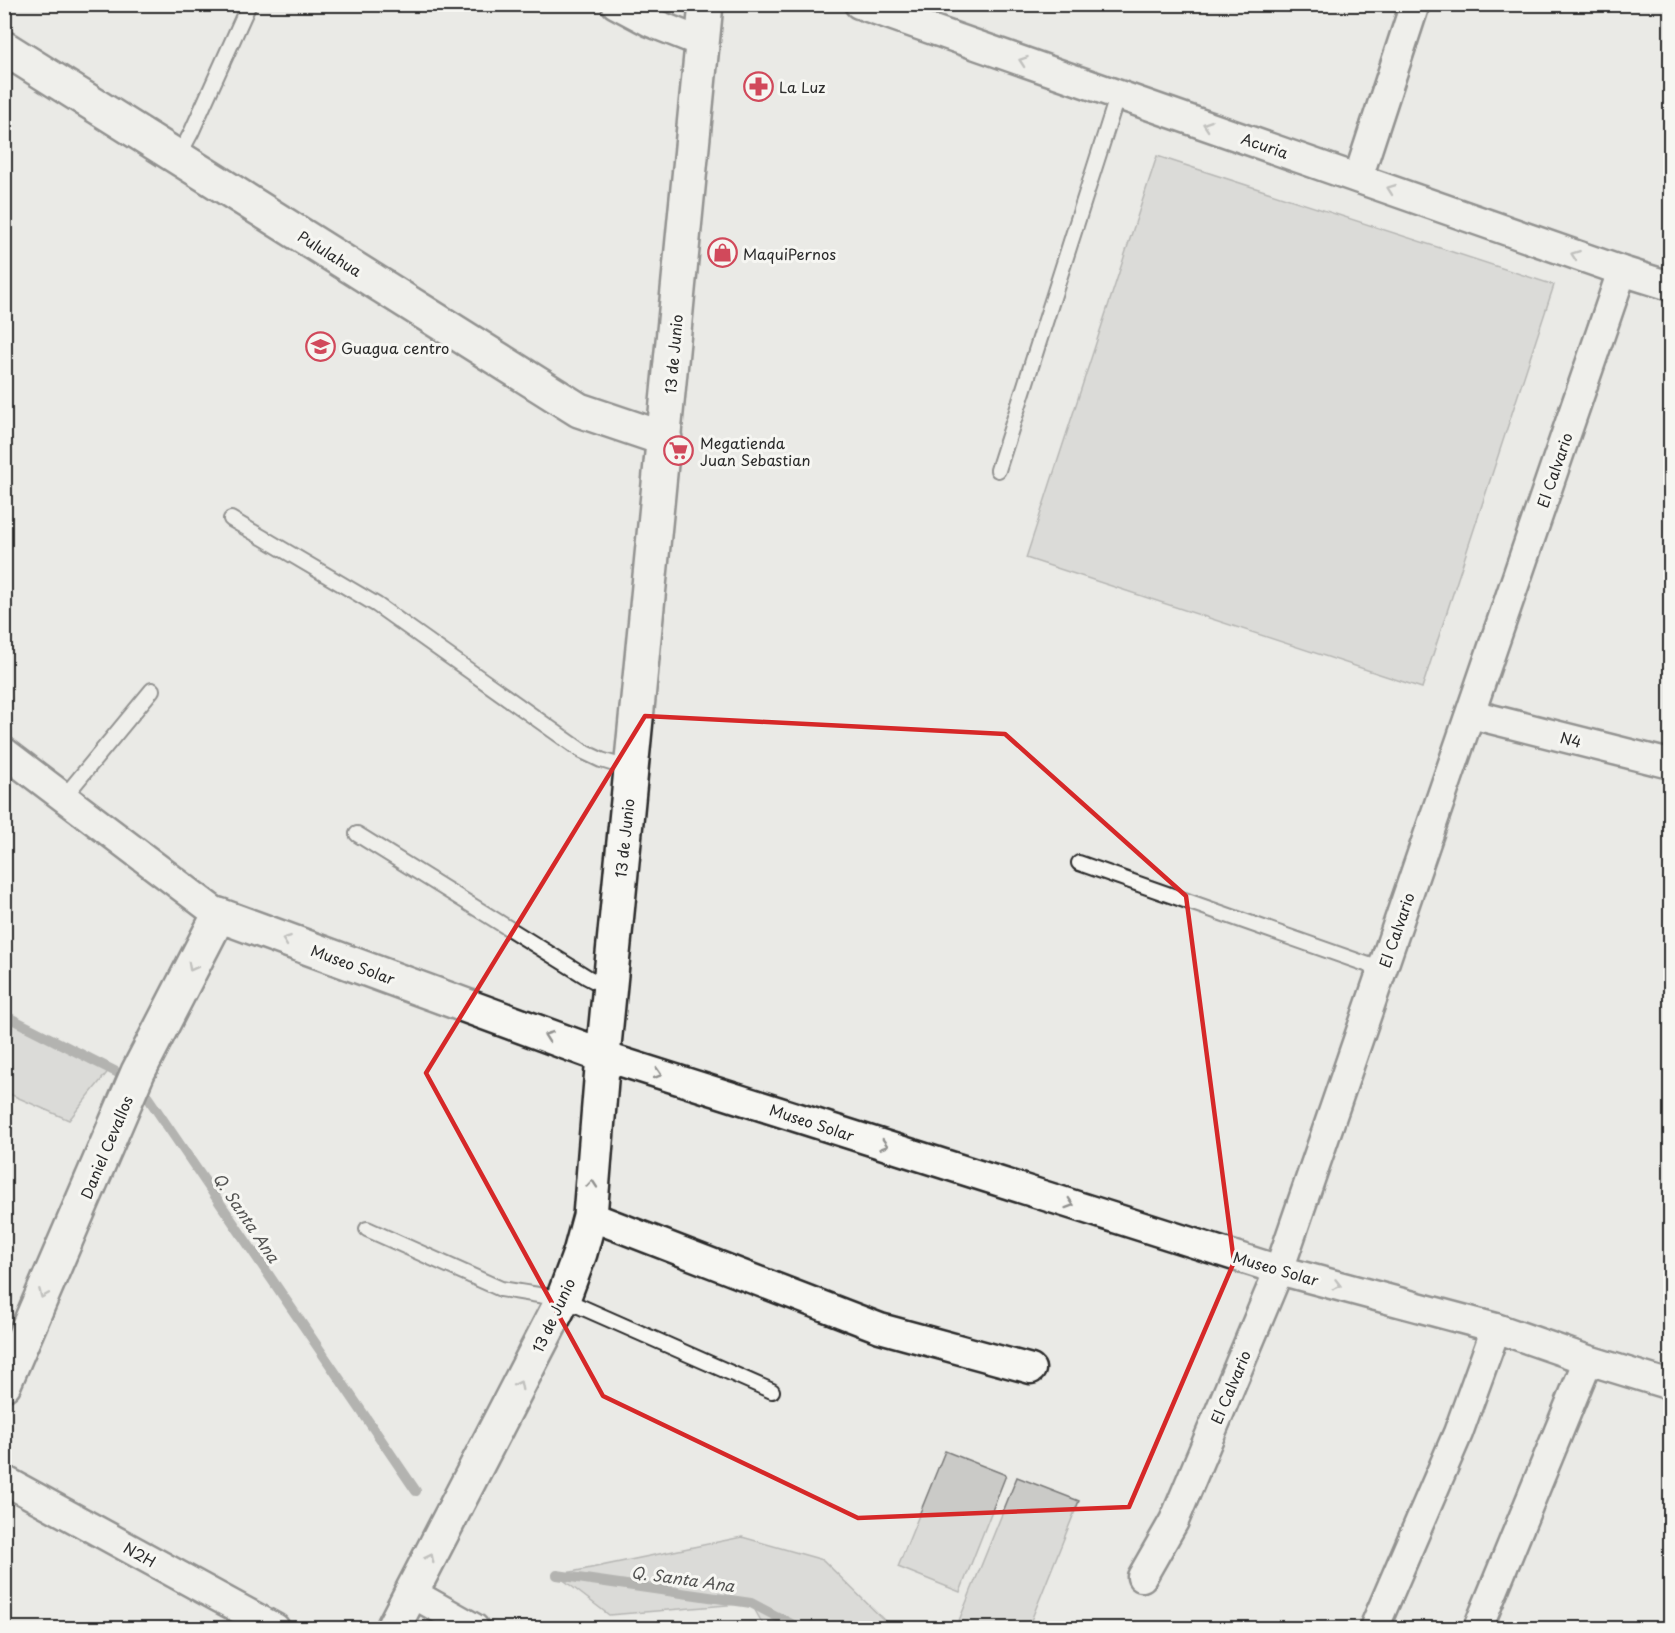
<svg xmlns="http://www.w3.org/2000/svg" width="1675" height="1633" viewBox="0 0 1675 1633" font-family="'Playpen Sans',sans-serif">
<style>
.green{fill:#cacac7;stroke:#7a7a79;stroke-width:1.5}
.lines{fill:none;stroke-linecap:round;stroke-linejoin:round}
.stream{stroke:#727270;stroke-width:10}
.service-casing{stroke:#2b2b2b;stroke-width:18}
.minor-casing{stroke:#2b2b2b;stroke-width:33}
.tertiary-casing{stroke:#2b2b2b;stroke-width:38}
.service{stroke:#f6f6f2;stroke-width:14}
.minor{stroke:#f6f6f2;stroke-width:28}
.tertiary{stroke:#f6f6f2;stroke-width:33}
.oneway{stroke:#90908e}
.marked{fill:none;stroke:#d62828;stroke-width:4.5;stroke-linejoin:round}
.labels{text-anchor:middle;dominant-baseline:central;stroke-width:6;stroke-linejoin:round;paint-order:stroke}
.poi-label{font-size:15px;fill:#2b2b2b;stroke:#f6f6f2;text-anchor:start}
.street-label{font-size:15px;fill:#2b2b2b;stroke:#f6f6f2}
.water-label{font-size:16px;font-style:italic;fill:#545453;stroke:#f6f6f2}
</style>
<rect width="100%" height="100%" fill="#eaeae6"/>
<filter id="ink" filterUnits="userSpaceOnUse"><feTurbulence type="fractalNoise" baseFrequency=".0167" numOctaves="2"/><feDisplacementMap in="SourceGraphic" scale="12" xChannelSelector="R" yChannelSelector="G"/><feConvolveMatrix kernelMatrix="1 2 1 2 8 2 1 2 1" color-interpolation-filters="sRGB"/></filter>
<g filter="url(#ink)">
<path class="green" d="M1157 156 1554 285 1422 688 1026 558Z
M5 1015 110 1069 69 1120 5 1092Z
M945 1451 1006 1475 960 1592 898 1567Z
M1017 1477 1079 1501 1028 1628H956Z
M742 1537 823 1560 892 1628H765L751 1603 609 1615 557 1575Z"/>
<g class="lines">
<path class="stream" d="M4 1015 138 1083 416 1491
M557 1575 751 1603 799 1628"/>
<defs>
<path id="service" d="M178 157 191 133 249 4
M998 470 1118 94
M231 519 377 605 582 751 601 760 631 769
M64 797 152 690
M357 834 587 977 608 988
M1079 863 1383 970
M367 1229 501 1289 563 1299 772 1391"/>
<path id="minor" d="M616 4 650 22 703 43
M859 4 1622 271 1670 286
M1358 178 1415 4
M1471 714 1670 764
M4 752 219 915
M603 1056 1279 1270 1496 1328 1588 1360 1670 1385
M590 1216 880 1328 1031 1369
M4 1480 275 1628
M1142 1577 1174 1521 1279 1270 1622 271
M412 1593 474 1628
M1374 1628 1458 1433 1496 1328
M1478 1628 1588 1360"/>
<path id="tertiary" d="M4 48 579 410 665 439
M4 1384 138 1072 219 915 603 1056
M393 1628 563 1299 580 1253 590 1216 603 1056 706 4"/>
</defs>
<use href="#service" class="service-casing"/>
<use href="#minor" class="minor-casing"/>
<use href="#tertiary" class="tertiary-casing"/>
<use href="#service" class="service"/>
<use href="#minor" class="minor"/>
<use href="#tertiary" class="tertiary"/>
</g>
<defs><path id="oneway-chevron" d="M-2-3.5L2.5 0L-2 3.5" fill="none" stroke-width="1.6" stroke-linecap="round" stroke-linejoin="round" transform="scale(1.5)"/></defs>
<g class="oneway">
<use href="#oneway-chevron" transform="translate(1023 61) rotate(-161)"/>
<use href="#oneway-chevron" transform="translate(1207 125) rotate(-161)"/>
<use href="#oneway-chevron" transform="translate(1391 189) rotate(-160)"/>
<use href="#oneway-chevron" transform="translate(1575 255) rotate(-160)"/>
<use href="#oneway-chevron" transform="translate(286 940) rotate(-160)"/>
<use href="#oneway-chevron" transform="translate(192 967) rotate(118)"/>
<use href="#oneway-chevron" transform="translate(548 1036) rotate(-160)"/>
<use href="#oneway-chevron" transform="translate(658 1074) rotate(18)"/>
<use href="#oneway-chevron" transform="translate(884 1145) rotate(18)"/>
<use href="#oneway-chevron" transform="translate(592 1184) rotate(-85)"/>
<use href="#oneway-chevron" transform="translate(1070 1204) rotate(18)"/>
<use href="#oneway-chevron" transform="translate(1337 1285) rotate(15)"/>
<use href="#oneway-chevron" transform="translate(43 1294) rotate(113)"/>
<use href="#oneway-chevron" transform="translate(519 1385) rotate(-63)"/>
<use href="#oneway-chevron" transform="translate(430 1558) rotate(-63)"/>
</g>
</g>
<path d="M0 0H1675V1633H0ZM645 716 1005 734 1186 896 1234 1262 1129 1507 858 1518 603 1396 426 1073Z" fill="#eaeae6" fill-opacity=".55" fill-rule="evenodd"/>
<path class="marked" d="M645 716 1005 734 1186 896 1234 1262 1129 1507 858 1518 603 1396 426 1073Z"/>
<defs>
<symbol id="pharmacy-ring" viewBox="-11 -11 22 22"><circle r="9.5" fill="#f6f6f2" stroke="#d1495b" stroke-width="1.5"/><path d="M-2-6h4v4h4v4h-4v4h-4v-4h-4v-4h4Z" fill="#d1495b"/></symbol>
<symbol id="shop-ring" viewBox="-11 -11 22 22"><circle r="9.5" fill="#f6f6f2" stroke="#d1495b" stroke-width="1.5"/><path d="M-5-2.5h2.3a2.7 3.5 0 0 1 5.4 0H5L5.5 6h-11ZM-1.5-2.5h3a1.5 2.3 0 0 0-3 0Z" fill="#d1495b"/></symbol>
<symbol id="school-ring" viewBox="-11 -11 22 22"><circle r="9.5" fill="#f6f6f2" stroke="#d1495b" stroke-width="1.5"/><path d="M0-5L7-2L0 1L-7-2ZM-4 1L0 2.5L4 1V4Q0 6-4 4Z" fill="#d1495b"/></symbol>
<symbol id="supermarket-ring" viewBox="-11 -11 22 22"><circle r="9.5" fill="#f6f6f2" stroke="#d1495b" stroke-width="1.5"/><path d="M-6-5.5h2.5l.6 2H6L4.5 2H-2.5L-4.4-4H-6ZM-1.5 3.2a1.3 1.3 0 1 0 .1 0ZM3 3.2a1.3 1.3 0 1 0 .1 0Z" fill="#d1495b"/></symbol>
</defs>
<g fill-rule="evenodd">
<use href="#pharmacy-ring" x="742" y="70" width="33" height="33"/>
<use href="#shop-ring" x="706" y="236" width="33" height="33"/>
<use href="#school-ring" x="304" y="330" width="33" height="33"/>
<use href="#supermarket-ring" x="662" y="434" width="33" height="33"/>
</g>
<g class="labels">
<g class="poi-label">
<text x="779" y="86">La Luz</text>
<text x="743" y="253">MaquiPernos</text>
<text x="341" y="347">Guagua centro</text>
<text x="700" y="442">Megatienda<tspan x="700" dy="17">Juan Sebastian</tspan></text>
</g>
<g class="street-label">
<text transform="translate(1265 145) rotate(19)">Acuria</text>
<text transform="translate(330 253) rotate(32)">Pululahua</text>
<text transform="translate(673 354) rotate(-85)">13 de Junio</text>
<text transform="translate(1554 470) rotate(-71)">El Calvario</text>
<text transform="translate(1571 739) rotate(14)">N4</text>
<text transform="translate(624 838) rotate(-84)">13 de Junio</text>
<text transform="translate(1396 930) rotate(-71)">El Calvario</text>
<text transform="translate(353 964) rotate(20)">Museo Solar</text>
<text transform="translate(812 1122) rotate(18)">Museo Solar</text>
<text transform="translate(106 1147) rotate(-67)">Daniel Cevallos</text>
<text transform="translate(1276 1268) rotate(16)">Museo Solar</text>
<text transform="translate(553 1315) rotate(-65)">13 de Junio</text>
<text transform="translate(1230 1387) rotate(-67)">El Calvario</text>
<text transform="translate(140 1554) rotate(29)">N2H</text>
</g>
<g class="water-label">
<text transform="translate(247 1217) rotate(56)">Q. Santa Ana</text>
<text transform="translate(683 1578) rotate(8)">Q. Santa Ana</text>
</g>
</g>
<rect width="1675" height="1633" fill="none" stroke="#f6f6f2" stroke-width="24"/>
<rect x="12" y="12" width="1651" height="1609" fill="none" stroke="#2b2b2b" stroke-width="2" filter="url(#ink)"/>
</svg>
